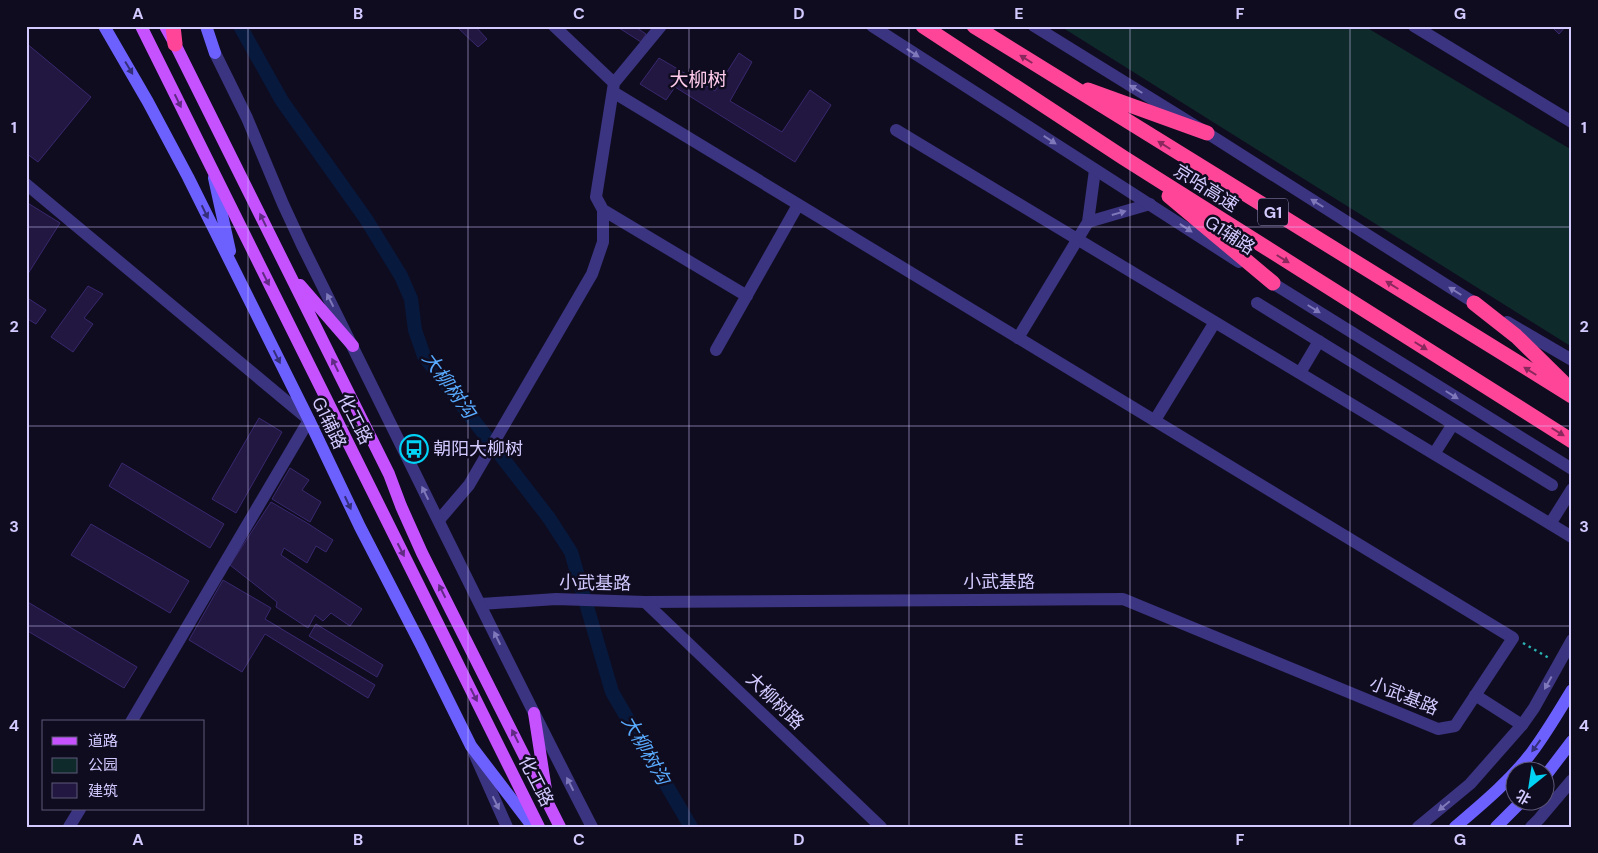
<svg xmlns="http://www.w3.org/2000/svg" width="1598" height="853" viewBox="0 0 1598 853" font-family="'DM Sans','Noto Sans SC',sans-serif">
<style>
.green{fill:#0e2a2a}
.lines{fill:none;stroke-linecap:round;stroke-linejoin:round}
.canal{stroke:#07193d;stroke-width:14}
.building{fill:#211741;stroke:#39286e}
.path{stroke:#28b5b2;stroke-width:2.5;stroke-dasharray:2.5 4;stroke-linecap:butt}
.minor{stroke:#3b3481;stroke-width:12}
.tertiary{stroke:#3b3481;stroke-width:12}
.secondary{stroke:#6c61ff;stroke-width:12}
.primary{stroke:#c551ff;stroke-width:12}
.motorway{stroke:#ff4597;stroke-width:15}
.oneway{fill:#7f78ba}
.oneway2{fill:#88285c}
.oneway3{fill:#352e79}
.oneway4{fill:#612b84}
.grid{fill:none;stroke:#d3caff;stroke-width:1;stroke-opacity:0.55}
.labels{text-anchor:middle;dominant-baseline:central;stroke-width:5;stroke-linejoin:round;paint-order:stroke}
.shield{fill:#100c20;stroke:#9891bc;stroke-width:1}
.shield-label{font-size:16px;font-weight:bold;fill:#d3caff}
.street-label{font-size:18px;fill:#d3caff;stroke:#100c20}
.poi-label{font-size:18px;fill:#d3caff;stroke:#100c20;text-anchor:start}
.neighbourhood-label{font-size:19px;fill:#ffcceb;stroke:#100c20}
.water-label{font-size:19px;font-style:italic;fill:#58abff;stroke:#100c20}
.neatline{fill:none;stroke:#d3caff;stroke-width:2}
.grid-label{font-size:16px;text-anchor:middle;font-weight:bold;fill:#d3caff}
</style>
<rect width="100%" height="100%" fill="#100c20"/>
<path class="green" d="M1060 26H1364L1572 150V347Z"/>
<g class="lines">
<path class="canal" d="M240 26 282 101 366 219 401 276 411 299 415 330 424 356 549 518 571 552 612 692 691 827"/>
</g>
<path class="building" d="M456 26H475L487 39 478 47Z
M616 26H634L646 34 641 42Z
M1551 26H1566L1559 34Z
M26 43 91 97 38 162 26 153Z
M739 53 752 62 730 101 782 132 810 90 831 105 795 162 675 87 666 100 640 84 659 58 715 91Z
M26 202 60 223 26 277Z
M88 286 103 294 84 318 93 324 73 352 51 337Z
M26 297 46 310 36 324 26 318Z
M259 418 282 432 236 513 212 499Z
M122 463 224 524 210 548 109 486Z
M290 468 309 480 302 490 321 502 310 522 272 499Z
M271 502 307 523 333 540 326 552 316 546 307 563 284 548 281 555 362 609 350 626 331 613 323 621 315 615 308 628 276 607 277 602 230 565Z
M91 524 189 581 170 613 71 555Z
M223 580 271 608 265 619 375 685 368 698 265 634 242 672 189 640Z
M26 601 137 667 124 688 26 630Z
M316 624 383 665 377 677 309 636Z"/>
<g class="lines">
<path class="path" d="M1523 643 1549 658"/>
<path class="minor" d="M554 26 614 83
M1414 26 1572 122
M896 130 1572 537
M26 184 309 420 131 722
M603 210 747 296
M1088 222 1150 204
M1257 303 1552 485
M1018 338 1088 222 1095 170
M716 350 798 205
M1300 373 1319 341
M1155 420 1215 322
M1434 454 1453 424
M439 520 469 485 592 274 603 242V210L596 197 614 83 661 26
M1550 524 1572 489
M481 604 556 599 645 602 1123 599 1438 729 1455 726 1513 638 613 92
M1475 695 1522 725
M69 827 80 809"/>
<path class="tertiary" d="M872 26 1239 262
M1034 26 1207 133 1481 307
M215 53 247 118 283 204 302 245C399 439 493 635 592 827
M1266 279 1572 469
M1507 322 1572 360
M645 602 881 827
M474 753 507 827
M1418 827 1470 784 1522 725 1534 708 1572 640
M1531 827 1539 819 1572 780"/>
<path class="secondary" d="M104 26 148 102 188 177 309 420 360 527 421 645 471 746 533 827
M206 26 215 53
M214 178 230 251
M1546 775 1572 741
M1455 827C1482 804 1511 780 1532 752 1547 732 1559 711 1572 690
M1496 827 1523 800"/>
<path class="primary" d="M141 26 539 827
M165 26 175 44 389 474 401 506 422 553 560 827
M300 285 353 346
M534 713 546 790"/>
<path class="motorway" d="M173 26 175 44
M923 26 1124 158 1572 441
M974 26 1572 396
M1088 90 1207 133
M1169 196 1273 283
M1474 303 1516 336 1563 382"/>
</g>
<defs><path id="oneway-solid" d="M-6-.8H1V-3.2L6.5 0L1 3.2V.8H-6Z" transform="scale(1.25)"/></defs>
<g class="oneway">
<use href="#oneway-solid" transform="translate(913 53) rotate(33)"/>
<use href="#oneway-solid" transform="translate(1136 89) rotate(-148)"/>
<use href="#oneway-solid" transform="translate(1050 140) rotate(33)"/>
<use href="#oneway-solid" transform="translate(1317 203) rotate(-148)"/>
<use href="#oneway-solid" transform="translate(1119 213) rotate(-16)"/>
<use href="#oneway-solid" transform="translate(1186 228) rotate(33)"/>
<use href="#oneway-solid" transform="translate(1455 291) rotate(-148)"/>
<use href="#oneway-solid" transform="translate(330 300) rotate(-117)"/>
<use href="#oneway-solid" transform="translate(1314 309) rotate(32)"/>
<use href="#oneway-solid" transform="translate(1452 395) rotate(32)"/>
<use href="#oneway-solid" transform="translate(425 493) rotate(-116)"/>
<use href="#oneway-solid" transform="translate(497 638) rotate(-116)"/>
<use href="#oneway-solid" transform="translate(1548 683) rotate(119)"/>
<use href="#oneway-solid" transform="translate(570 784) rotate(-117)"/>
<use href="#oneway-solid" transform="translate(496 803) rotate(64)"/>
<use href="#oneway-solid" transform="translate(1444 806) rotate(140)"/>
</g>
<g class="oneway2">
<use href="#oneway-solid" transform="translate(1026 59) rotate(-148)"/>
<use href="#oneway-solid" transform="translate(1164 145) rotate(-148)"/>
<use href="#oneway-solid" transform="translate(1283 259) rotate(32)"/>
<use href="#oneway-solid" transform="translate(1392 285) rotate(-148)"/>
<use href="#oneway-solid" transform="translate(1421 346) rotate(32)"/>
<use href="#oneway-solid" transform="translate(1530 371) rotate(-148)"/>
<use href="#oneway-solid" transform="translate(1558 432) rotate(32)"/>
</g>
<g class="oneway3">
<use href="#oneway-solid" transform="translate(129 68) rotate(59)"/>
<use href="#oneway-solid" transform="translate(205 212) rotate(64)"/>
<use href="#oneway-solid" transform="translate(277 357) rotate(63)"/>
<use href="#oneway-solid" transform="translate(348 503) rotate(65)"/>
<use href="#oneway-solid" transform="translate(1536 746) rotate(126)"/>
</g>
<g class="oneway4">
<use href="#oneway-solid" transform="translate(178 101) rotate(64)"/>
<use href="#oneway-solid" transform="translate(263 220) rotate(-116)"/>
<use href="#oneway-solid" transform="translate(266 279) rotate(63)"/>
<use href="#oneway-solid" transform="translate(335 365) rotate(-116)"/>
<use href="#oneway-solid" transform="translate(401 550) rotate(63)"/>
<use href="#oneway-solid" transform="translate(442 591) rotate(-117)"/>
<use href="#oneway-solid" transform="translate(474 695) rotate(63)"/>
<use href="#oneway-solid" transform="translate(515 736) rotate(-117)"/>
</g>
<path class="grid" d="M248 26V827M468 26V827M689 26V827M909 26V827M1130 26V827M1350 26V827M26 227H1572M26 426H1572M26 626H1572"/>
<defs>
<symbol id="bus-ring" viewBox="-11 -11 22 22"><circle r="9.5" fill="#100c20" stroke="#00d3f5" stroke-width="1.5"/><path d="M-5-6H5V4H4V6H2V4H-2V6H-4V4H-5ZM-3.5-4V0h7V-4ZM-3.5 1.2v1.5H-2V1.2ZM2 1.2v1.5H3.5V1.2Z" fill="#00d3f5"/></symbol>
</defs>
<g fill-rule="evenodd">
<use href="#bus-ring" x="398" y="433" width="32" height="32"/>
</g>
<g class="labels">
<rect class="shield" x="1258" y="198.5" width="30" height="27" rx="4"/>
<g class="shield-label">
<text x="1273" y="212">G1</text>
</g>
<g class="street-label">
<text transform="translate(1206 188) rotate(32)">京哈高速</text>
<text transform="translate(1230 235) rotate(33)">G1辅路</text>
<text transform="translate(355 419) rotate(63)">化工路</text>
<text transform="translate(329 423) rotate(64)">G1辅路</text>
<text x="999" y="582">小武基路</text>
<text transform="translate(595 583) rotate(1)">小武基路</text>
<text transform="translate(1404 696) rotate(22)">小武基路</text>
<text transform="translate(775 701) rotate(44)">大柳树路</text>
<text transform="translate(536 781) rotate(63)">化工路</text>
</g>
<g class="poi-label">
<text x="433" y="449">朝阳大柳树</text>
</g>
<g class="neighbourhood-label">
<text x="698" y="79">大柳树</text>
</g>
<g class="water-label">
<text transform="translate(449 385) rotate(54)">大柳树沟</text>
<text transform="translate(646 750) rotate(60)">大柳树沟</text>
</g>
</g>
<rect width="1598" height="853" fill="none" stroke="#100c20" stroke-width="55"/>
<rect x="42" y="720" width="162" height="90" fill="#100c20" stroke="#5e5879"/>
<rect x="52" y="737" width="25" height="8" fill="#c551ff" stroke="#5e5879"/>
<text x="88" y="746" font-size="15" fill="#d3caff">道路</text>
<rect x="52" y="758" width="25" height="15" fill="#0e2a2a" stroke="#5e5879"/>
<text x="88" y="770" font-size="15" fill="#d3caff">公园</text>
<rect x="52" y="783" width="25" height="15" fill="#211741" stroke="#5e5879"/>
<text x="88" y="796" font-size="15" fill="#d3caff">建筑</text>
<g transform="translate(1530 786) rotate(210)"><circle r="24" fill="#100c20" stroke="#5e5879"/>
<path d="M0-4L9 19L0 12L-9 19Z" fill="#00d3f5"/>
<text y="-8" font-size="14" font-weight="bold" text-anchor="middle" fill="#d3caff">北</text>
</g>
<rect x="28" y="28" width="1542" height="798" class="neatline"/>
<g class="grid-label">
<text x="138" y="19">A</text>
<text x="358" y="19">B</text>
<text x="579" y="19">C</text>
<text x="799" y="19">D</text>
<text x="1019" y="19">E</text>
<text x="1240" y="19">F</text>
<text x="1460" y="19">G</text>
<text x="14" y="133">1</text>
<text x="1584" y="133">1</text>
<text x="14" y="332">2</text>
<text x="1584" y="332">2</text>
<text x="14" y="532">3</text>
<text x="1584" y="532">3</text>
<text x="14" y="731">4</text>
<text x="1584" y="731">4</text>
<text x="138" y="845">A</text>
<text x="358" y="845">B</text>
<text x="579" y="845">C</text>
<text x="799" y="845">D</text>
<text x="1019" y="845">E</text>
<text x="1240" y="845">F</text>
<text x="1460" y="845">G</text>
</g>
</svg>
